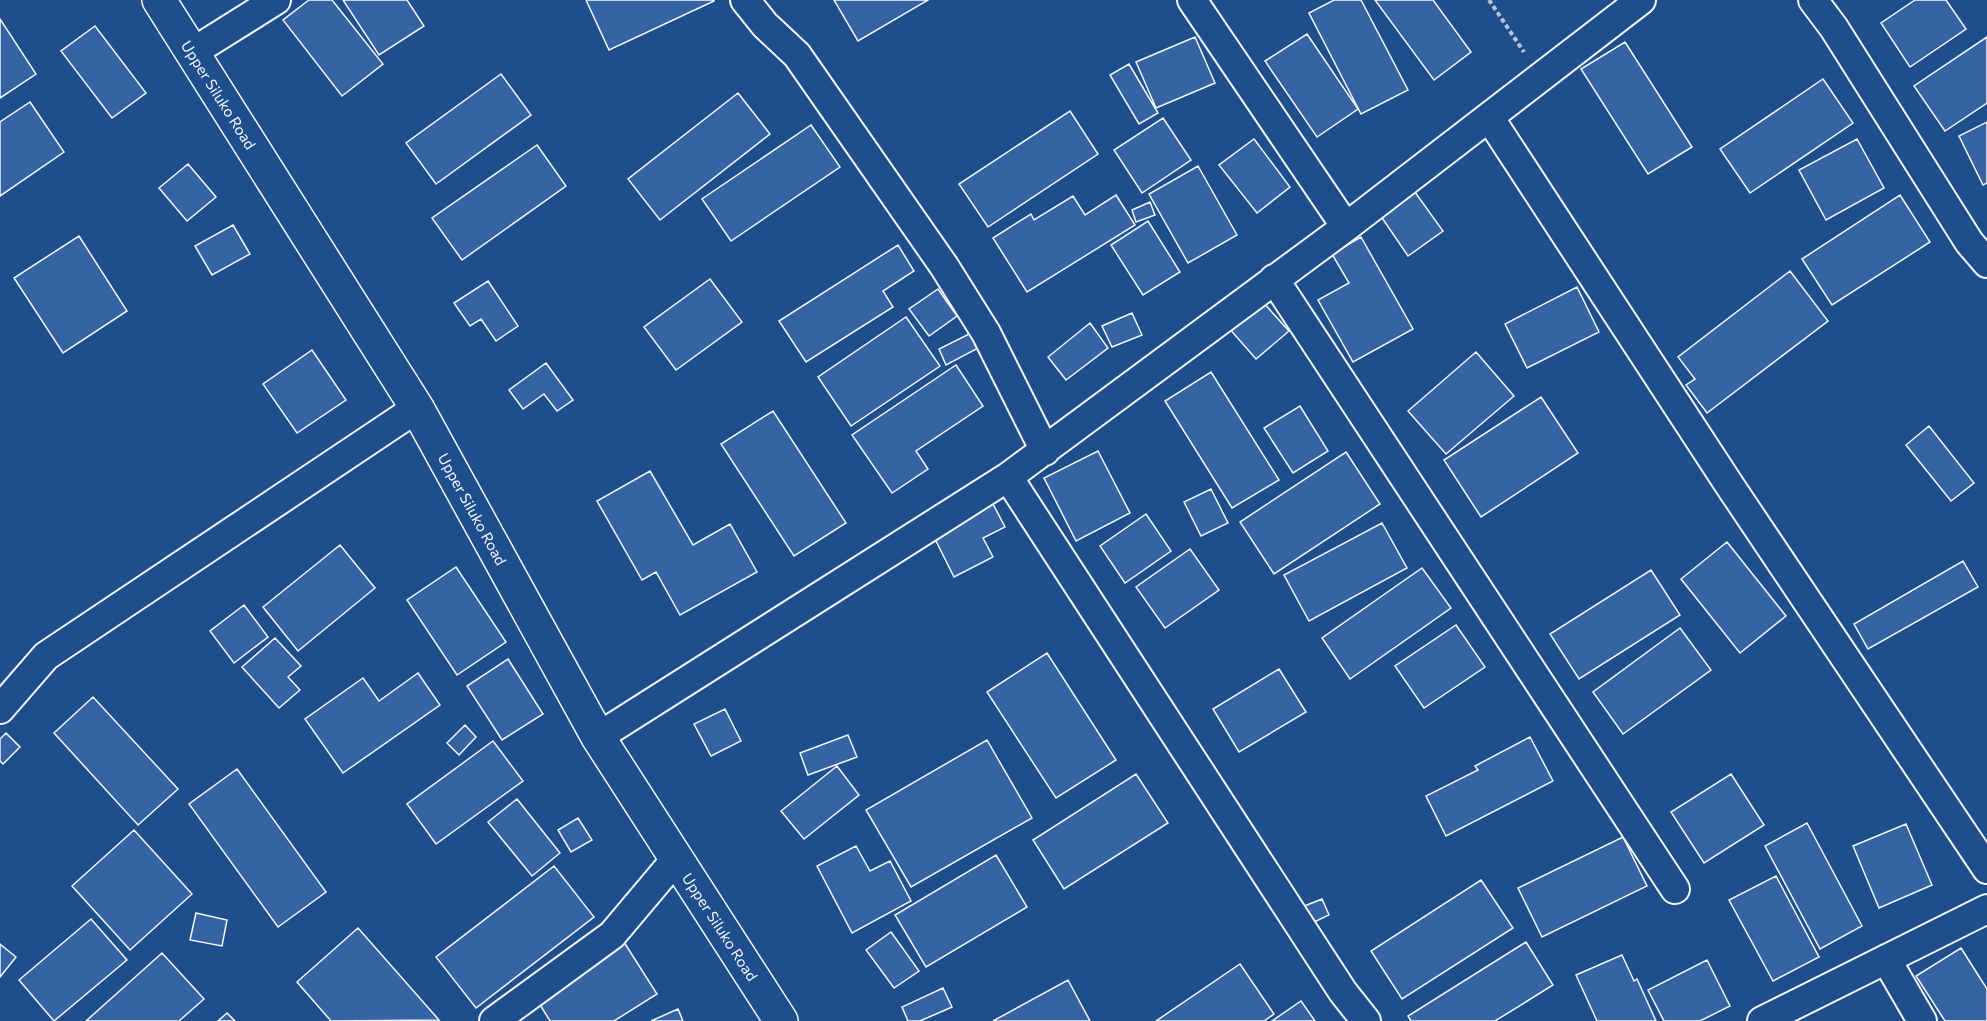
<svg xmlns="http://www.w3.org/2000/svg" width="1987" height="1021" viewBox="0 0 1987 1021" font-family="Commissioner,sans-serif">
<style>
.building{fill:#3563a3;stroke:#f2f6ff;stroke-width:1.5}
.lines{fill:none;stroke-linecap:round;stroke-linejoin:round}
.street-casing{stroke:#f2f6ff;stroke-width:32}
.primary-casing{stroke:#f2f6ff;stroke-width:36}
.path{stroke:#b3c4dc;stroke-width:4;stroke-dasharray:4.5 3;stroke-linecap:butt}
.street{stroke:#1f4e8c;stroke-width:28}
.primary{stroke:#1f4e8c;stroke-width:33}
.labels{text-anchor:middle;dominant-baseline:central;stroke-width:4.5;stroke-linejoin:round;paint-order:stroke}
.street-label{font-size:15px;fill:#f2f6ff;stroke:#1f4e8c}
</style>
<rect width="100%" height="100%" fill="#1f4e8c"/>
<path class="building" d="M309 0H332L383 64 342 96 283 20Z
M343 0H407L424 26 379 55Z
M586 0H714V1L609 50Z
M834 0H928L858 41Z
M1334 0H1361L1408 90 1361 114 1309 13Z
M1375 0H1433L1471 52 1434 80Z
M1915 0H1946L1966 29 1910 67 1881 23Z
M0 19 36 74 0 98Z
M95 26 146 93 112 118 61 51Z
M1307 34 1358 109 1317 137 1265 61Z
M1195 37 1215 83 1156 108 1136 62Z
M1987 37V103L1945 131 1914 86Z
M1625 42 1692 147 1648 174 1581 69Z
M1129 64 1158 113 1139 124 1110 75Z
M501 74 531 115 436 184 406 143Z
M1823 79 1853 123 1750 193 1720 149Z
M738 93 770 134 660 220 628 179Z
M30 102 64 152 0 196V122Z
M1070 111 1098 154 988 227 959 184Z
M1163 118 1191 160 1142 193 1114 150Z
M1987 122V183L1983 185 1959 136Z
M811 125 840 167 731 241 702 199Z
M1254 139 1290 187 1257 213 1219 165Z
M1857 139 1884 188 1826 220 1799 170Z
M537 145 566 186 462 260 432 218Z
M188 164 216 197 187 221 159 188Z
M1198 166 1237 235 1188 263 1149 194Z
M1412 188 1443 231 1408 256 1378 212Z
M1116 195 1135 225 1027 292 993 238 1031 214 1034 220 1073 196 1085 215Z
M1900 195 1930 242 1832 305 1802 259Z
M1150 202 1155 215 1136 222 1132 210Z
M1148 221 1180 272 1143 295 1111 245Z
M233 225 250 254 212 275 195 246Z
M79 236 127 311 63 353 14 278Z
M1361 237 1413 329 1353 362 1318 300 1349 283 1332 254Z
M898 245 914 271 883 291 893 307 806 362 779 321Z
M1790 271 1828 321 1707 413 1686 385 1695 379 1678 357Z
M710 279 742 322 676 370 644 327Z
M488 281 518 326 496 341 481 319 470 326 454 303Z
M1577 287 1599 332 1527 368 1505 324Z
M938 289 957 316 929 336 909 309Z
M1260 299 1289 331 1256 359 1228 327Z
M1132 313 1142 335 1112 347 1102 326Z
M906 317 940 366 851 426 818 377Z
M1090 323 1108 348 1066 380 1048 357Z
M975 331 982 346 946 365 939 349Z
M312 350 346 400 297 433 263 384Z
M1476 352 1514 396 1446 454 1408 411Z
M546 363 573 400 557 411 544 394 523 409 509 390Z
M956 365 983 406 916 451 928 469 892 493 852 435Z
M1211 372 1279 480 1232 508 1165 401Z
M1541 397 1578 453 1481 517 1444 460Z
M1300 406 1328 451 1293 473 1264 428Z
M773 411 846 523 794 556 721 444Z
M1929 426 1974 483 1951 501 1906 445Z
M1098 451 1130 513 1076 541 1044 478Z
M1346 452 1380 504 1274 574 1240 522Z
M650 471 693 545 730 524 757 572 680 615 656 572 642 580 597 501Z
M1211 489 1228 523 1201 536 1184 502Z
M993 504 1005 527 983 538 993 557 954 577 933 535Z
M1146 514 1171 551 1125 583 1100 546Z
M1382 523 1407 568 1309 621 1284 575Z
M1727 542 1786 616 1740 653 1681 579Z
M340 545 375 588 298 651 263 607Z
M1190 549 1219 590 1165 628 1136 587Z
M1963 561 1978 587 1868 649 1854 624Z
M456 567 506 642 457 675 407 600Z
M1422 568 1451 608 1350 679 1322 638Z
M1651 570 1680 615 1579 679 1550 634Z
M244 605 268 637 234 663 210 631Z
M1456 625 1485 667 1424 708 1395 666Z
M1680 628 1711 670 1623 734 1593 692Z
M275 638 301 666 288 677 300 690 279 708 242 667Z
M1047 653 1116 760 1056 798 987 692Z
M508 659 543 714 502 740 467 686Z
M1279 669 1306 712 1239 752 1213 709Z
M418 673 440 705 343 773 305 719 363 678 379 701Z
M93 697 178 789 138 825 54 733Z
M725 709 741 741 711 756 694 724Z
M465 725 476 737 459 755 447 743Z
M6 733 20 747 3 764 0 761V739Z
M848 735 857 757 808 775 800 753Z
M1530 737 1553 781 1446 836 1426 796 1478 770 1475 766Z
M987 740 1032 818 911 887 866 810Z
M493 741 523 781 436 844 407 804Z
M837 766 859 795 804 839 781 811Z
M237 769 326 892 278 927 189 804Z
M1136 774 1168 823 1064 889 1033 840Z
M1731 774 1764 825 1704 863 1671 812Z
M517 799 560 853 532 876 488 822Z
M578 818 592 840 571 852 558 830Z
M1807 823 1862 926 1820 949 1765 846Z
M1906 824 1932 885 1879 908 1853 846Z
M134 830 192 894 130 950 72 886Z
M1623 837 1647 886 1542 937 1518 888Z
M856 846 870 871 890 861 911 901 852 933 817 866Z
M996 855 1027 907 926 967 895 915Z
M554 866 594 917 476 1008 436 957Z
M1776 876 1819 957 1773 981 1729 900Z
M1481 880 1513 928 1402 999 1371 951Z
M1322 899 1329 915 1310 924 1302 907Z
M196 913 227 920 222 946 190 940Z
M91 919 127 960 54 1021 19 980Z
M358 928 439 1020 331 1021 297 982Z
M891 932 919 971 894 988 866 950Z
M622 939 657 994 614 1021H550L534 995Z
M1526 942 1553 985 1495 1021H1411L1408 1016Z
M0 944 16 957 0 977Z
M1961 948 1987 989V1021H1945L1916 976Z
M162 953 204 999 179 1021H86Z
M1622 955 1634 981 1637 979 1656 1021H1597L1576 975Z
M1707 960 1730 1006 1700 1021H1664L1648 990Z
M1240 964 1274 1014 1264 1021H1156Z
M1068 980 1090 1021H993Z
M943 988 952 1007 920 1021H908L902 1007Z
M1301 1001 1315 1021H1272Z
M678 1009 683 1021H651Z
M227 1013 235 1021H218Z"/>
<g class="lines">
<defs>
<path id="street" d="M745 0 765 25 797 55 944 266 986 333 1045 451
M1192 0 1346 227
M1813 0 1834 28 1969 242 1987 263
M193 52 276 0
M1489 117 1730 486 1987 869
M1274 279 1675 889
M1008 477 1343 992 1366 1021
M0 709 46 656 417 408
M598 737 1008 477 1346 227 1641 0
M1886 959 1922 1021
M494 1021 612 935 676 859
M1762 1021 1987 909"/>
<g id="primary">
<path id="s1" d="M159 0 417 408 598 737 781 1021"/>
</g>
</defs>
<use href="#street" class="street-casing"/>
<use href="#primary" class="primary-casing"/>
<path class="path" d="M1489 0 1524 52"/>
<use href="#street" class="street"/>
<use href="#primary" class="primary"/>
</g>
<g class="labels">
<g class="street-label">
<text stroke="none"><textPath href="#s1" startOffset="112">Upper Siluko Road</textPath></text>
<text stroke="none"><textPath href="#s1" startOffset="598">Upper Siluko Road</textPath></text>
<text stroke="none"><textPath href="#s1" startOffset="1084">Upper Siluko Road</textPath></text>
</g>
</g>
</svg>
